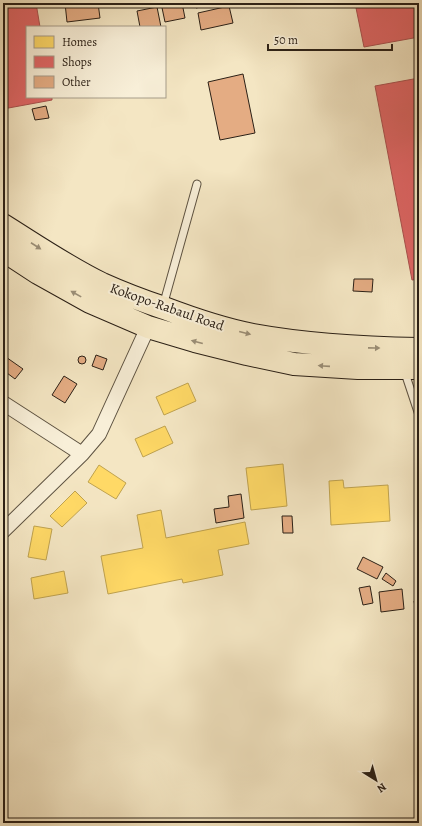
<svg xmlns="http://www.w3.org/2000/svg" width="422" height="826" viewBox="0 0 422 826" font-family="Alegreya,serif">
<style>
.homes{fill:#ffd966;stroke:#bfa24e}
.shops{fill:#e06666;stroke:#aa514e}
.building{fill:#e4ac83;stroke:#2b2016}
.lines{fill:none;stroke-linecap:round;stroke-linejoin:round}
.lane-casing{stroke:#5d5241;stroke-width:9}
.street-casing{stroke:#5d5241;stroke-width:16}
.primary-casing{stroke:#2b2016;stroke-width:24}
.lane{stroke:#f8efd8;stroke-width:7}
.street{stroke:#f8efd8;stroke-width:14}
.primary{stroke:#f4e6c3;stroke-width:22}
.oneway{fill:#9a8d75}
.labels{text-anchor:middle;dominant-baseline:central;stroke-width:4;stroke-linejoin:round;paint-order:stroke}
.street-label{font-size:14px;fill:#2b2016;stroke:#f8efd8}
</style>
<rect width="100%" height="100%" fill="#f4e6c3"/>
<filter id="stains"><feTurbulence type="fractalNoise" baseFrequency=".005" numOctaves="4"/><feColorMatrix values="0 0 0 0 .2 0 0 0 0 .09 0 0 0 0 .02 0 0 0 .5 -.17"/></filter>
<radialGradient id="worn" r=".72"><stop offset=".6" stop-color="#630" stop-opacity="0"/><stop offset="1" stop-color="#630" stop-opacity=".3"/></radialGradient>
<path class="homes" d="M188 383 196 401 164 415 156 397Z
M165 426 173 443 143 457 135 439Z
M283 464 287 506 251 510 246 468Z
M99 465 126 483 116 499 88 482Z
M343 480 344 488 388 485 390 521 331 525 329 481Z
M75 491 87 503 62 527 50 516Z
M161 510 166 538 245 522 249 544 218 550 223 575 183 583 182 579 108 594 101 556 143 548 137 515Z
M34 526 52 529 46 560 28 557Z
M64 571 68 593 34 599 31 578Z"/>
<path class="shops" d="M3 3H36L40 27H27V97H52V100L3 109Z
M355 3H419V37L364 47Z
M419 78V279L412 280 375 86Z"/>
<path class="building" d="M65 3H98L100 18 67 22Z
M161 3H182L185 18 165 22Z
M195 3H219L196 8Z
M229 6 233 23 201 30 198 13Z
M157 7 161 27H140L137 11Z
M243 74 255 133 220 140 208 82Z
M46 106 49 118 35 120 32 109Z
M354 279H373L372 292 353 291Z
M3 355 23 369 15 379 3 370Z
M96 355 107 359 103 370 92 366Z
M78 360a4 4 0 1 1 8 0a4 4 0 1 1-8 0Z
M64 376 77 384 65 403 52 395Z
M241 494 244 518 216 523 214 509 229 507 228 496Z
M282 516H292L293 533H283Z
M419 529V557L415 530Z
M363 557 383 567 377 579 357 569Z
M386 573 396 581 393 586 382 579Z
M370 586 373 603 363 605 359 588Z
M402 589 404 609 381 612 379 592Z
M419 600V629L414 601Z"/>
<g class="lines">
<defs>
<path id="lane" d="M163 306 197 184
M404 370 419 415"/>
<path id="street" d="M3 403 82 454
M3 531 82 454 99 434 148 327"/>
<path id="primary" d="M3 225C35 245 67 267 102 284 122 293 143 301 164 308 193 319 222 329 253 335 308 345 363 348 419 349
M3 250 38 273 90 302 148 327 195 341 247 354 294 364 358 368H419"/>
</defs>
<use href="#lane" class="lane-casing"/>
<use href="#street" class="street-casing"/>
<use href="#primary" class="primary-casing"/>
<use href="#lane" class="lane"/>
<use href="#street" class="street"/>
<use href="#primary" class="primary"/>
</g>
<defs><path id="oneway-solid" d="M-6-.8H1V-3.2L6.5 0L1 3.2V.8H-6Z"/></defs>
<g class="oneway">
<use href="#oneway-solid" transform="translate(36 246) rotate(33)"/>
<use href="#oneway-solid" transform="translate(76 294) rotate(-151)"/>
<use href="#oneway-solid" transform="translate(245 333) rotate(14)"/>
<use href="#oneway-solid" transform="translate(197 342) rotate(-165)"/>
<use href="#oneway-solid" transform="translate(374 348) rotate(1)"/>
<use href="#oneway-solid" transform="translate(324 366) rotate(-176)"/>
</g>
<g class="labels">
<g class="street-label">
<text transform="translate(167 307) rotate(19)">Kokopo-Rabaul Road</text>
</g>
</g>
<rect width="422" height="826" fill="none" stroke="#f4e6c3" stroke-width="16"/>
<rect x="4" y="4" width="414" height="818" fill="none" stroke="#2b2016" stroke-width="2"/>
<rect x="8" y="8" width="406" height="810" fill="none" stroke="#2b2016"/>
<rect x="26" y="26" width="140" height="72" fill="#f8efd8" stroke="#a69c8a"/>
<rect x="34" y="36" width="20" height="12" fill="#ffd966" stroke="#a69c8a"/>
<text x="62" y="46" font-size="12" fill="#2b2016">Homes</text>
<rect x="34" y="56" width="20" height="12" fill="#e06666" stroke="#a69c8a"/>
<text x="62" y="66" font-size="12" fill="#2b2016">Shops</text>
<rect x="34" y="76" width="20" height="12" fill="#e4ac83" stroke="#a69c8a"/>
<text x="62" y="86" font-size="12" fill="#2b2016">Other</text>
<g transform="translate(376 780) rotate(143)" stroke="#f8efd8" stroke-width="3" paint-order="stroke">
<path d="M0-3L7 15L0 10L-7 15Z" fill="#2b2016"/>
<text y="-6" font-size="11" font-weight="bold" text-anchor="middle" fill="#2b2016">N</text>
</g>
<path d="M268 44v6h124v-6" fill="none" stroke="#2b2016" stroke-width="2"/>
<text x="274" y="44" font-size="12" fill="#2b2016" stroke="#f8efd8" stroke-width="3" paint-order="stroke">50 m</text>
<rect width="100%" height="100%" filter="url(#stains)"/>
<rect width="100%" height="100%" fill="url(#worn)"/>
</svg>
